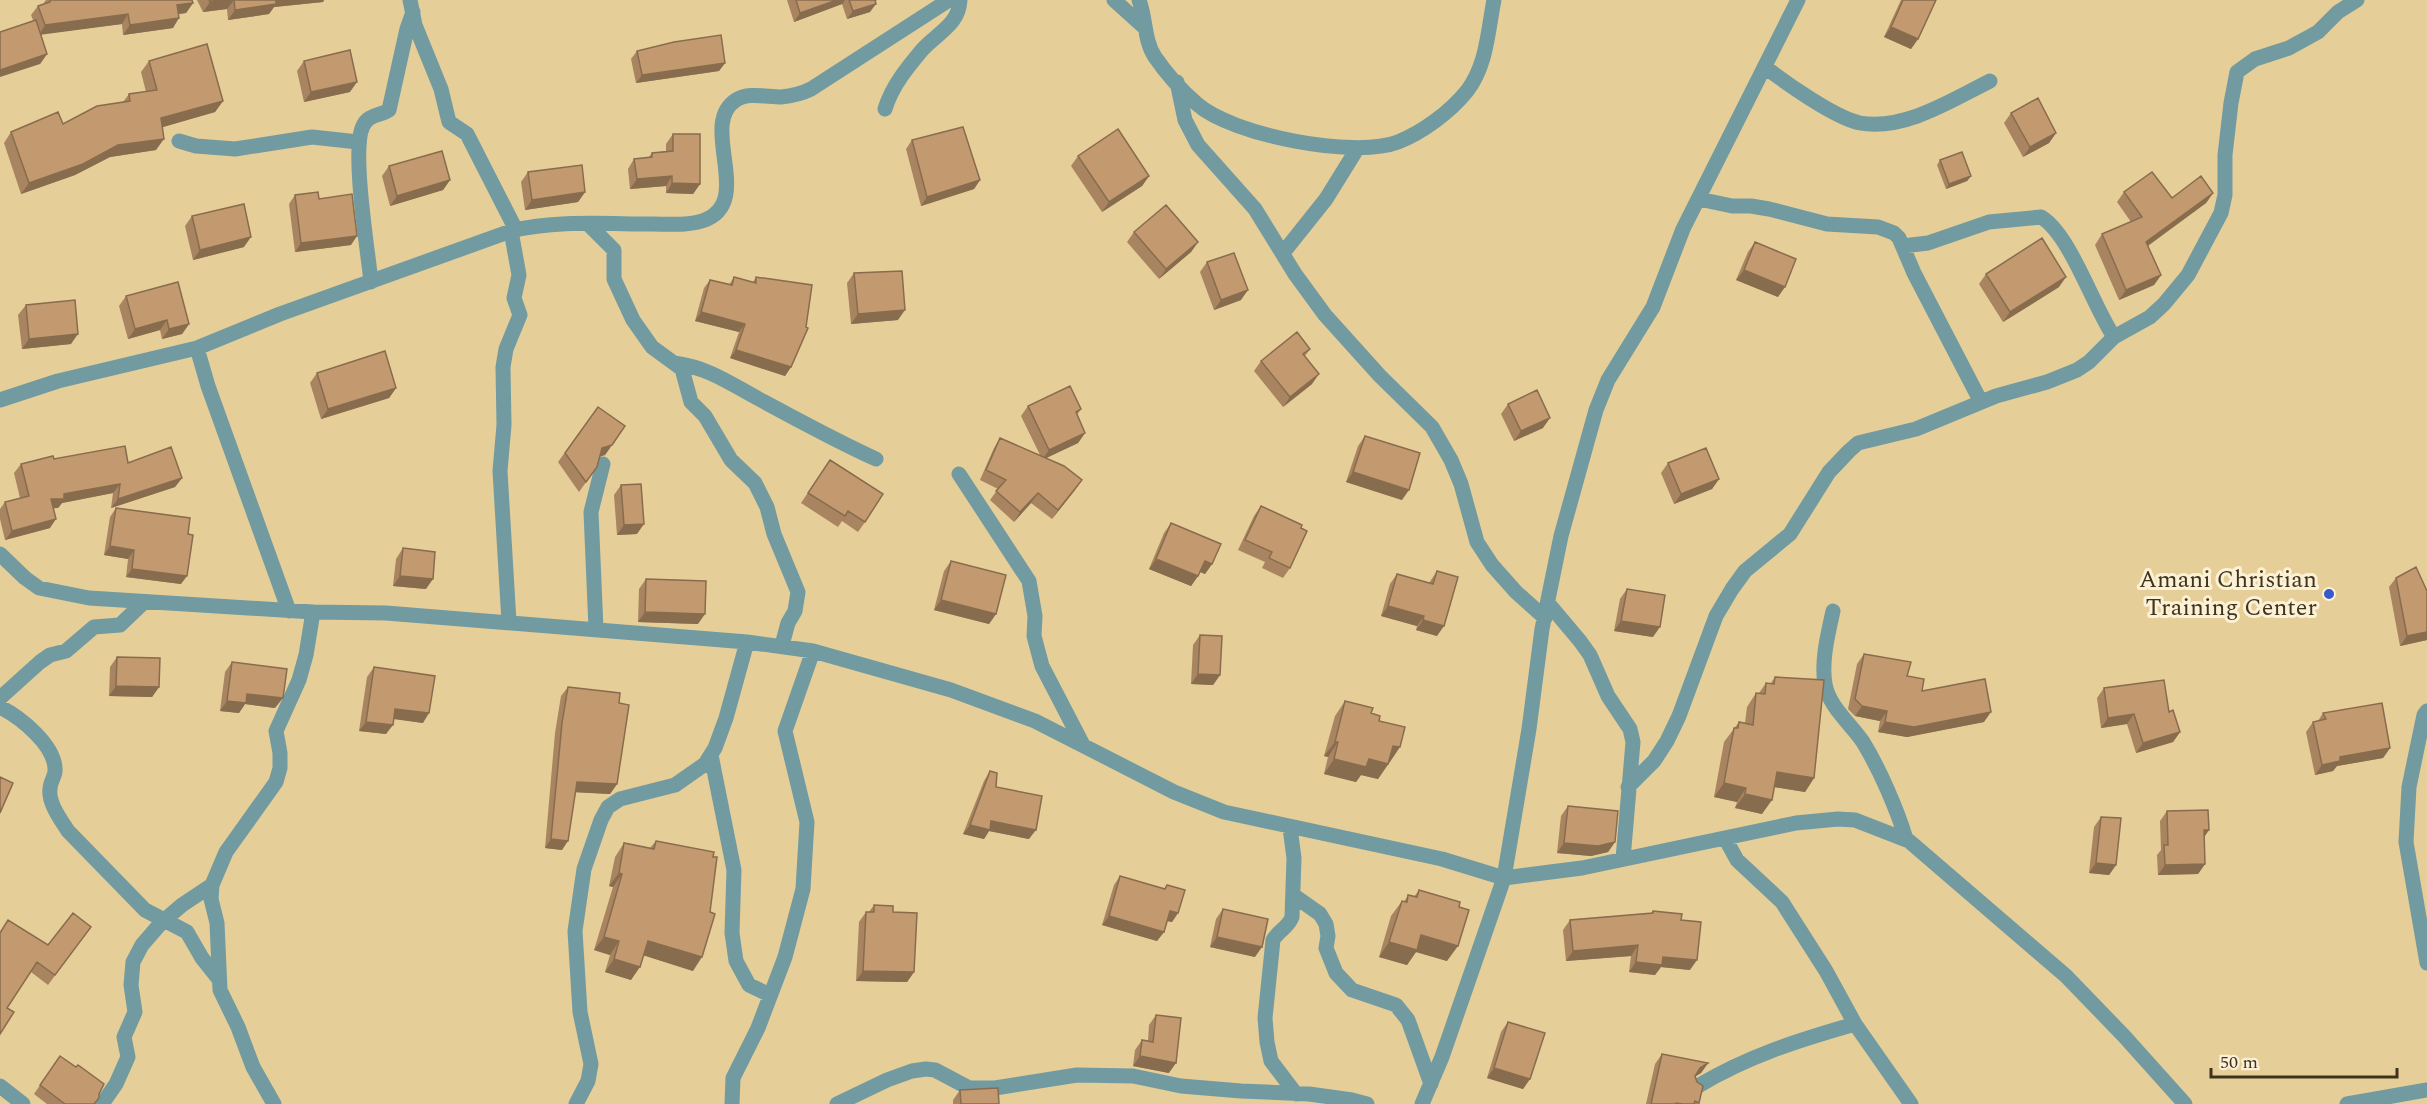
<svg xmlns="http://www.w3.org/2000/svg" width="2427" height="1104" viewBox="0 0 2427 1104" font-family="Spectral,serif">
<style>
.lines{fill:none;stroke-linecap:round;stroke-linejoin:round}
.minor{stroke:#719ba1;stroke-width:15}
.wall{fill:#a88460}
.shaded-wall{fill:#886c4e}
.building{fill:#c39a70;stroke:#886c4e;stroke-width:1.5}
.poi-dot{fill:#365acb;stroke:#fcf0d5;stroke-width:2}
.labels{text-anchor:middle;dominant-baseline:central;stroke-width:6;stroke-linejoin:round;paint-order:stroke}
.poi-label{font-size:24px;fill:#3e341e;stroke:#fcf0d5;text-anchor:end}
</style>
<rect width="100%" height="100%" fill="#e6ce98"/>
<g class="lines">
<path class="minor" d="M410 0 415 25 441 89 449 122 467 134 516 230
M1114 0 1145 28
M1139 0C1146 18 1144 41 1155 57 1166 73 1182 91 1197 104 1232 135 1354 159 1398 142 1423 132 1450 112 1467 91 1487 65 1488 30 1494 0
M1765 67C1786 83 1835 118 1860 123 1904 131 1952 100 1990 81
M1177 82 1185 120 1198 145 1255 209 1295 274 1325 315 1380 376 1432 427 1451 460 1461 484 1477 542 1492 565 1516 592 1545 618
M885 109C892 86 907 68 922 50 937 33 959 25 960 0
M179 141 196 146 235 149 312 137 358 142
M1699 199 1732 206H1751L1769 209 1827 224 1878 227 1894 233 1899 238 1914 273 1981 402
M588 224 614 250V279L633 320 652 347 682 369 691 402 705 416 731 460 755 483 767 507 774 534 798 592 795 611 788 623 782 645
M1903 246 1928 243 1989 222 2041 217C2070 234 2093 306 2114 337
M1283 253 1326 199 1357 149
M371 282C368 251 351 149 363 126 368 114 380 116 389 110L407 29 413 12
M197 348 208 386 289 611
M674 363C710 368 729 383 759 399 798 420 836 441 876 459
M0 400 58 381 197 348 280 314 511 231C556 220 606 224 652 224 667 224 687 226 702 221 757 203 697 125 736 100 748 92 767 97 781 97 792 96 801 94 811 89L949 0
M959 474 1029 581 1035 616 1034 636 1042 666 1083 745
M0 554 25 578 39 588 89 598 313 612 386 613 747 642 813 651 951 690 1035 721 1174 792 1224 812 1442 859 1504 878 1582 868 1796 823 1838 819 1855 820 1909 841 2066 976 2124 1036 2185 1104
M1548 603 1580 641 1590 655 1608 696 1630 729 1633 742 1623 859
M1833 611C1828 634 1821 661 1825 684 1829 707 1851 724 1863 742 1879 768 1897 809 1906 839
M509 622 500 471 504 425 503 367 506 349 520 315 514 298 519 275 511 231
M596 629 591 512 603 464
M0 698 40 662 50 655 66 651 94 627 120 625 144 602
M0 707C20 717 57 746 55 772 54 778 50 783 50 789 48 803 61 820 68 831L145 910 187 932 202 958 218 978
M2427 711 2424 715 2409 787 2406 842 2427 963
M711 755 734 870 732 933 736 961 749 985 770 995
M1628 787 1654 761 1667 741 1679 716 1716 616 1732 589 1745 571 1790 534 1829 472 1849 451 1858 443 1916 429 1996 396 2047 382 2077 370 2089 362 2114 337 2150 317 2164 304 2188 275 2221 213 2225 195V155L2231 103 2237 72 2255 59 2289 48 2318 32 2338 12 2357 0
M1290 828 1294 858 1292 917C1288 928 1279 930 1273 940L1265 1018 1267 1042 1271 1061 1296 1094
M1725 838 1737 860 1782 902 1826 971 1855 1024 1911 1104
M1293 895 1320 914 1326 924 1328 936 1326 948 1336 973 1352 990 1396 1005 1408 1020 1431 1084
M0 1086 23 1104
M1698 1086C1748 1056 1799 1040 1855 1024
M102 1104 116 1084 128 1057 124 1037 135 1012 131 985 133 962 142 945 161 923 182 905 212 885
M274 1104 253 1067 238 1027 220 990 217 923 211 899 212 885 226 852 276 782 280 768V753L276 731 299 680 306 655 313 612
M576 1104 588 1081 591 1064 580 1012 575 931 584 869 601 820 608 807 620 799 675 785 705 764 715 748 726 718 747 642
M732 1104 733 1078 758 1028 785 957 803 889 807 822 785 731 813 651
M837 1104 887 1080 912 1071 926 1069 935 1070 969 1088H995L1077 1075 1133 1076 1181 1086 1241 1091 1309 1094 1352 1100 1367 1104
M1422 1104 1442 1057 1504 878 1529 729 1542 629 1561 536 1596 410 1608 380 1653 307 1683 229 1798 0
M2347 1104 2427 1090"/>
</g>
<path class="wall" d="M46 0H192L193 3 186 13 179 14 173 28 123 35 122 24 41 34 47 54 40 64 33 20 31 15 38 6 43 4Z
M197 0H324L323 2 274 7 269 14 228 20 227 9 203 12Z
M787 0H878L875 1 870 12 847 19 842 4 794 22Z
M1901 0H1936L1918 39 1911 49 1884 37Z
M637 51 725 63 719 71 636 83 631 59Z
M149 61 223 101 215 112 162 127 156 150 110 157 75 175 21 194 4 143 11 132 63 124 123 102 129 94 146 92 141 72Z
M304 61 350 92 304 102 297 71Z
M2011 113 2056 133 2049 143 2023 157 2004 123Z
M673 134 700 184 693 194 666 193V186L630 189 628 169 634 159 648 158 652 153 666 151V144Z
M912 140 980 180 974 189 921 206 906 149Z
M1078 156 1149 176 1142 186 1102 212 1071 166Z
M1940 160 1971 176 1967 181 1946 189 1937 165Z
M389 166 450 180 443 190 390 206 382 176Z
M528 172 585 192 578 202 525 210 521 182Z
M2124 192 2172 198 2213 193 2206 203 2148 246 2161 275 2154 285 2119 300 2095 245 2102 234 2131 222 2117 202Z
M295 195 319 199 351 245 295 252 289 204Z
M192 216 244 247 193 260 185 226Z
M1134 232 1198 242 1191 252 1159 279 1127 242Z
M1755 242 1778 297 1736 280 1748 252Z
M1207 262 1241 300 1214 310 1200 272Z
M854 273 898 320 851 324 847 283Z
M1986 274 2059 287 2003 322 1979 284Z
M734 277 753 282 756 277 791 367 785 376 730 358 739 332 695 321 704 288 710 280 729 285Z
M126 296 189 324 182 334 162 339 160 330 128 339 119 306Z
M26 305 71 344 22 349 18 315Z
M1310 349 1305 356 1312 384 1283 407 1254 371 1261 361Z
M317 373 396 388 389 398 321 419 310 383Z
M1508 404 1543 428 1514 441 1501 414Z
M1028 406 1081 409 1077 415 1085 433 1078 443 1046 458 1075 490 1052 519 1031 503 1014 522 990 500 998 489 980 480 994 448 1000 438 1040 455 1021 416Z
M598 407 625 426 605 455 600 456 597 467 579 492 558 462Z
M1365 436 1402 500 1346 482 1358 446Z
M54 459 128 463 182 478 175 487 111 508 113 493 62 503 58 508H53L50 528 5 540 0 519V509L5 502 20 498 14 473 21 464Z
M830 460 865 522 858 532 842 521 838 527 801 503Z
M1668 463 1719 479 1712 489 1674 504 1661 473Z
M621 485 637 534 617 535 614 495Z
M1261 506 1290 568 1283 578 1262 568 1265 562 1238 550 1254 516Z
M116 508 181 584 126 577 128 559 104 555 110 517Z
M1171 523 1212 564 1205 574 1200 572 1198 576 1191 586 1149 569 1164 533Z
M403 548 426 589 393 586 396 559Z
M951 561 996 614 989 624 934 610 944 571Z
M1437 571V636L1416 630 1417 626 1381 616 1390 584 1397 574 1429 583Z
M2396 578 2427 591V640L2400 646 2389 587Z
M646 579 698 624 638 622 639 589Z
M1627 589 1653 637 1614 631 1620 599Z
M1200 635 1220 675 1213 685 1191 684 1193 645Z
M1864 654 1907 676 1922 691 1984 722 1907 737 1878 732 1880 721 1855 716 1848 709 1857 664Z
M117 657 159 687 152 697 109 696 110 667Z
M232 662 275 708 245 704 239 713 220 711 225 672Z
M374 667 423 723 393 719 386 734 359 731 367 677Z
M1775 677 1814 778 1805 792 1774 787 1762 814 1735 808 1737 802 1714 797 1724 742 1739 722 1745 723 1747 707 1756 693H1759L1766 683H1771Z
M568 687 619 703 617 784 610 794 576 792 562 850 545 848 555 733 561 696Z
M2104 688 2169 712 2180 732 2173 742 2136 753 2127 724 2101 728 2097 698Z
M1345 701 1379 721 1390 762 1378 779 1361 775 1356 782 1324 774 1328 757 1324 756 1335 716Z
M2323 713 2390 748 2383 758 2337 766 2333 771 2315 775 2306 732 2313 722 2318 721Z
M990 771 996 787 1029 839 989 831 984 839 963 834 984 781Z
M1568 806 1615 842 1608 852 1591 856 1557 853 1561 816Z
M2167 811 2209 830 2204 837 2205 864 2198 874 2158 875 2157 855 2161 850 2160 821Z
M2101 817 2116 865 2109 875 2089 873 2094 827Z
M656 841 693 971 644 955 631 980 605 972 610 955 594 950 613 887 609 886 615 857 624 843 650 848Z
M1120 876 1164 889 1167 885 1178 913 1172 922 1167 921 1164 932 1157 941 1102 925 1114 885Z
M1419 890 1447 961 1416 952 1407 965 1379 957 1391 916 1402 901 1404 902 1408 895 1414 897Z
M874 905 893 912 914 972 907 982 856 981 859 922 866 912H869Z
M1223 909 1255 957 1210 947 1216 919Z
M1653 911 1681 920 1690 970 1661 967 1655 975 1629 972 1631 956 1566 961 1563 930 1570 920 1651 913Z
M8 920 48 945 91 927 48 985 31 972 7 1008 0 1034V932Z
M1156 1015 1169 1073 1133 1066 1135 1050 1142 1040 1148 1041 1149 1025Z
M1508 1022 1530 1079 1523 1089 1487 1078 1501 1032Z
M1662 1054 1708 1063 1701 1073 1695 1076 1699 1103 1698 1104H1646L1655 1064Z
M60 1056 99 1094 95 1104H47L34 1094Z
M960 1090 999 1104H953V1100Z"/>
<path class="shaded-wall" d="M227 0H234L227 9 203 12 210 2Z
M274 0H324L323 2 274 7 269 14 228 20 235 10Z
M837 0H845L842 4 794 22 800 13Z
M193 3 186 13 171 15 177 5Z
M876 4 870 12 847 19 853 11Z
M128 14 122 24 39 35 45 25Z
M179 18 173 28 123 35 130 25Z
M1891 27 1918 39 1911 49 1884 37Z
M47 54 40 64 0 77V70Z
M725 63 719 71 636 83 642 75Z
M357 82 350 92 304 102 311 92Z
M223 101 215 112 153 130 161 118Z
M2056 133 2049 143 2023 157 2030 147Z
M164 139 156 150 110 157 75 175 21 194 29 183 118 145Z
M672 176 666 186 630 189 637 179Z
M1149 176 1142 186 1102 212 1109 202Z
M1971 176 1967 181 1946 189 1949 184Z
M450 180 443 190 390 206 397 196Z
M980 180 974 189 921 206 927 197Z
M672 183 700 184 693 194 666 193Z
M585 192 578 202 525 210 532 200Z
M2213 193 2206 203 2139 252 2146 242Z
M357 236 351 245 295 252 301 243Z
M251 237 244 247 193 260 200 250Z
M1198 242 1191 252 1159 279 1166 269Z
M1744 270 1785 287 1778 297 1736 280Z
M2161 275 2154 285 2119 300 2126 290Z
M2066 277 2059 287 2003 322 2010 312Z
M1248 290 1241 300 1214 310 1221 300Z
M905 310 898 320 851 324 858 314Z
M701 312 745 324 739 332 695 321Z
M167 320 160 330 128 339 135 329Z
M189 324 182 334 162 339 169 329Z
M78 334 71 344 22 349 29 339Z
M736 350 791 367 785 376 730 358Z
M1319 374 1312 384 1283 407 1290 397Z
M396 388 389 398 321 419 328 409Z
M1550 418 1543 428 1514 441 1521 431Z
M1085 433 1078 443 1042 460 1049 450Z
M612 445 605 455 596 458 602 448Z
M1353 472 1409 490 1402 500 1346 482Z
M182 478 175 487 111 508 118 499Z
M1719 479 1712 489 1674 504 1681 494Z
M1082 480 1075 490 1052 519 1058 510Z
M120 484 113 493 62 503 58 508 44 509 51 499 64 494Z
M1038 493 1031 503 1014 522 1020 512Z
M56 519 50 528 5 540 12 531Z
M644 524 637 534 617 535 624 525Z
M110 546 134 550 128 559 104 555Z
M1156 559 1198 576 1191 586 1149 569Z
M1205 561 1212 564 1205 574 1198 571Z
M132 569 187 576 181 584 126 577Z
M400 576 433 579 426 589 393 586Z
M941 600 996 614 989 624 934 610Z
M1388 606 1424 616 1417 626 1381 616Z
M645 612 705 614 698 624 638 622Z
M1423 620 1444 626 1437 636 1416 630Z
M1621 621 1660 627 1653 637 1614 631Z
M2427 632V640L2400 646 2407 636Z
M1198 674 1220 675 1213 685 1191 684Z
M116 686 159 687 152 697 109 696Z
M247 694 283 698 275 708 245 704 239 713 220 711 227 701Z
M1862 706 1887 711 1880 721 1855 716Z
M395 709 429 713 423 723 388 718Z
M1991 712 1984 722 1907 737 1878 732 1885 722Z
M2134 714 2127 724 2101 728 2108 718Z
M366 722 393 725 386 734 359 731Z
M2180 732 2173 742 2136 753 2143 743Z
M1335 742H1338L1328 757 1324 756Z
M1393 746 1400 747 1390 762 1383 760Z
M2390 748 2383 758 2337 766 2333 771 2315 775 2322 765 2340 757Z
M1334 759H1369L1388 764 1378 779 1361 775 1356 782 1324 774Z
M1777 772 1814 778 1805 792 1768 786Z
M577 782 617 784 610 794 570 792Z
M1724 783 1746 788 1737 802 1714 797Z
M1745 794 1772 800 1762 814 1735 808Z
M991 821 1036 830 1029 839 989 831 984 839 963 834 970 825Z
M2204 830H2209L2202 840Z
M551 839 568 841 562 850 545 848Z
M1615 842 1608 852 1591 856 1557 853 1564 843Z
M2096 863 2116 865 2109 875 2089 873Z
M2205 864 2198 874 2158 875 2165 865Z
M619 873 622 874 613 887 609 886Z
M1170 911 1178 913 1172 922 1163 920Z
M1109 916 1164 932 1157 941 1102 925Z
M1421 935 1458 946 1447 961 1416 952 1407 965 1379 957 1389 942Z
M604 937 619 941 610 955 594 950Z
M1217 937 1262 947 1255 957 1210 947Z
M648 941 702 957 693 971 639 954Z
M1638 945 1631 956 1566 961 1573 951Z
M1663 957 1697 960 1690 970 1661 967 1655 975 1629 972 1636 962Z
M614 959 640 967 631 980 605 972Z
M863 971 914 972 907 982 856 981Z
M1140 1056 1176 1063 1169 1073 1133 1066Z
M1708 1063 1701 1073 1693 1078 1700 1068Z
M1494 1068 1530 1079 1523 1089 1487 1078Z"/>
<path class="building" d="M50 0H192L193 3 177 5 179 18 130 25 128 14 45 25 38 6 50 2Z
M209 0H227L210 2Z
M234 0H276V4L235 10Z
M796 0H837L800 13Z
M849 0H875L876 4 853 11Z
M1903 0H1936L1918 39 1891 27Z
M36 20 47 54 0 70V32Z
M721 35 725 63 642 75 637 51 674 42Z
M207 44 223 101 161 118 164 139 118 145 83 164 29 183 11 132 58 112 63 124 97 106 130 101 129 94 157 90 149 61Z
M350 50 357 82 311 92 304 61Z
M2038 98 2056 133 2030 147 2011 113Z
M963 127 980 180 927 197 912 140Z
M1118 129 1149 176 1109 202 1078 156Z
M673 134H700V184L672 183V176L637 179 634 159 652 157V153L673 151Z
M442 151 450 180 397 196 389 166Z
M1962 152 1971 176 1949 184 1940 160Z
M582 165 585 192 532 200 528 172Z
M2152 172 2172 198 2201 176 2213 193 2146 242 2161 275 2126 290 2102 234 2142 217 2124 192Z
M318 192 319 199 352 194 357 236 301 243 295 195Z
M244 204 251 237 200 250 192 216Z
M1166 205 1198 242 1166 269 1134 232Z
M2042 238 2066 277 2010 312 1986 274Z
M1755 242 1796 259 1785 287 1744 270Z
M1234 253 1248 290 1221 300 1207 262Z
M902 271 905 310 858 314 854 273Z
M734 277 756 283V277L812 285 806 327 808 328 791 367 736 350 745 324 701 312 710 280 732 285Z
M178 282 189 324 169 329 167 320 135 329 126 296Z
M75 300 78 334 29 339 26 305Z
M1297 332 1310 349 1303 354 1319 374 1290 397 1261 361Z
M385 351 396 388 328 409 317 373Z
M1070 386 1081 409 1076 412 1085 433 1049 450 1028 406Z
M1537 390 1550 418 1521 431 1508 404Z
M598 407 625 426 612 445 602 448 597 467 586 482 565 453Z
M1365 436 1420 453 1409 490 1353 472Z
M1000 438 1064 466 1082 480 1058 510 1038 493 1020 512 996 491 1006 480 986 470Z
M125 446 128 463 171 447 182 478 118 499 120 484 64 494V499H51L56 519 12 531 5 502 29 496 21 464 53 456 54 459Z
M1706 448 1719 479 1681 494 1668 463Z
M830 460 883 494 865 522 848 511 845 516 808 493Z
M641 484 644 524 624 525 621 485Z
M1261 506 1302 525 1301 528 1307 531 1290 568 1269 558 1272 552 1245 540Z
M116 508 190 518 188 534 193 535 187 576 132 569 134 550 110 546Z
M1171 523 1221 544 1212 564 1205 561 1198 576 1156 559Z
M403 548 435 552 433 579 400 576Z
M951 561 1006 575 996 614 941 600Z
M2416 567 2427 591V632L2407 636 2396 578Z
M1437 571 1458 577 1444 626 1423 620 1424 616 1388 606 1397 574 1433 584Z
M646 579 706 581 705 614 645 612Z
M1627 589 1665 595 1660 627 1621 621Z
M1200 635 1222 636 1220 675 1198 674Z
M1864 654 1911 662 1907 676 1924 679 1922 691 1985 679 1991 712 1914 727 1885 722 1887 711 1862 706 1855 699Z
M117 657 160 658 159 687 116 686Z
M232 662 287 669 283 698 247 694 246 703 227 701Z
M374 667 435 676 429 713 395 709 393 725 366 722Z
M1775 677 1824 680 1814 778 1777 772 1772 800 1745 794 1746 788 1724 783 1734 728H1738L1739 722 1753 725 1756 693 1765 694 1766 683 1774 684Z
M2164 680 2169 712 2173 710 2180 732 2143 743 2134 714 2108 718 2104 688Z
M568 687 620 693 619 703 629 705 617 784 577 782 568 841 551 839 562 723Z
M1345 701 1373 708 1371 713 1380 716 1379 721 1405 727 1400 747 1393 746 1388 764 1369 759 1366 767 1334 759 1338 742H1335Z
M2382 703 2390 748 2340 757V761L2322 765 2313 722 2326 719 2323 713Z
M990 771 997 773 996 787 1042 796 1036 830 991 821 990 830 970 825Z
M0 777 13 783 0 813Z
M1568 806 1618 811 1615 842 1598 846 1564 843Z
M2208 810 2209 830H2204L2205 864 2165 865 2164 845H2168L2167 811Z
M2101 817 2121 818 2116 865 2096 863Z
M656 841 714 852 713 857H717L710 912 715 914 702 957 648 941 640 967 614 959 619 941 604 937 622 874 619 873 624 843 654 849Z
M1120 876 1165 889 1167 885 1185 890 1178 913 1170 911 1164 932 1109 916Z
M1419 890 1460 902 1459 907 1469 910 1458 946 1421 935 1417 950 1389 942 1402 901 1407 902 1408 895 1417 897Z
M874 905 893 906V912L917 913 914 972 863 971 866 912H874Z
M1223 909 1268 919 1262 947 1217 937Z
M1653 911 1682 914 1681 920 1701 922 1697 960 1663 957 1662 965 1636 962 1638 945 1573 951 1570 920 1653 913Z
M73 913 91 927 55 975 37 962 7 1008 14 1012 0 1034V933L8 920 48 945Z
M1156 1015 1181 1018 1176 1063 1140 1056 1142 1040 1153 1042Z
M1508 1022 1545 1033 1530 1079 1494 1068Z
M1662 1054 1708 1063 1700 1068 1695 1076 1697 1082 1703 1086 1699 1103 1695 1101 1694 1104H1683L1676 1103V1104H1651Z
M60 1056 76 1067 78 1065 104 1084 99 1094V1098L94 1104H65L40 1085Z
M998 1088 999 1104H961L960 1090Z"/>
<circle class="poi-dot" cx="2329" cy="594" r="6"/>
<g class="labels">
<g class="poi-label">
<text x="2317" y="580">Amani Christian<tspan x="2317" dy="28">Training Center</tspan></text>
</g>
</g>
<path d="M2211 1068v9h186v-9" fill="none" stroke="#3e341e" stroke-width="3"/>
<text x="2220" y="1068" font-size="18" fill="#3e341e" stroke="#fcf0d5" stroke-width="4.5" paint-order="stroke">50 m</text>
</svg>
